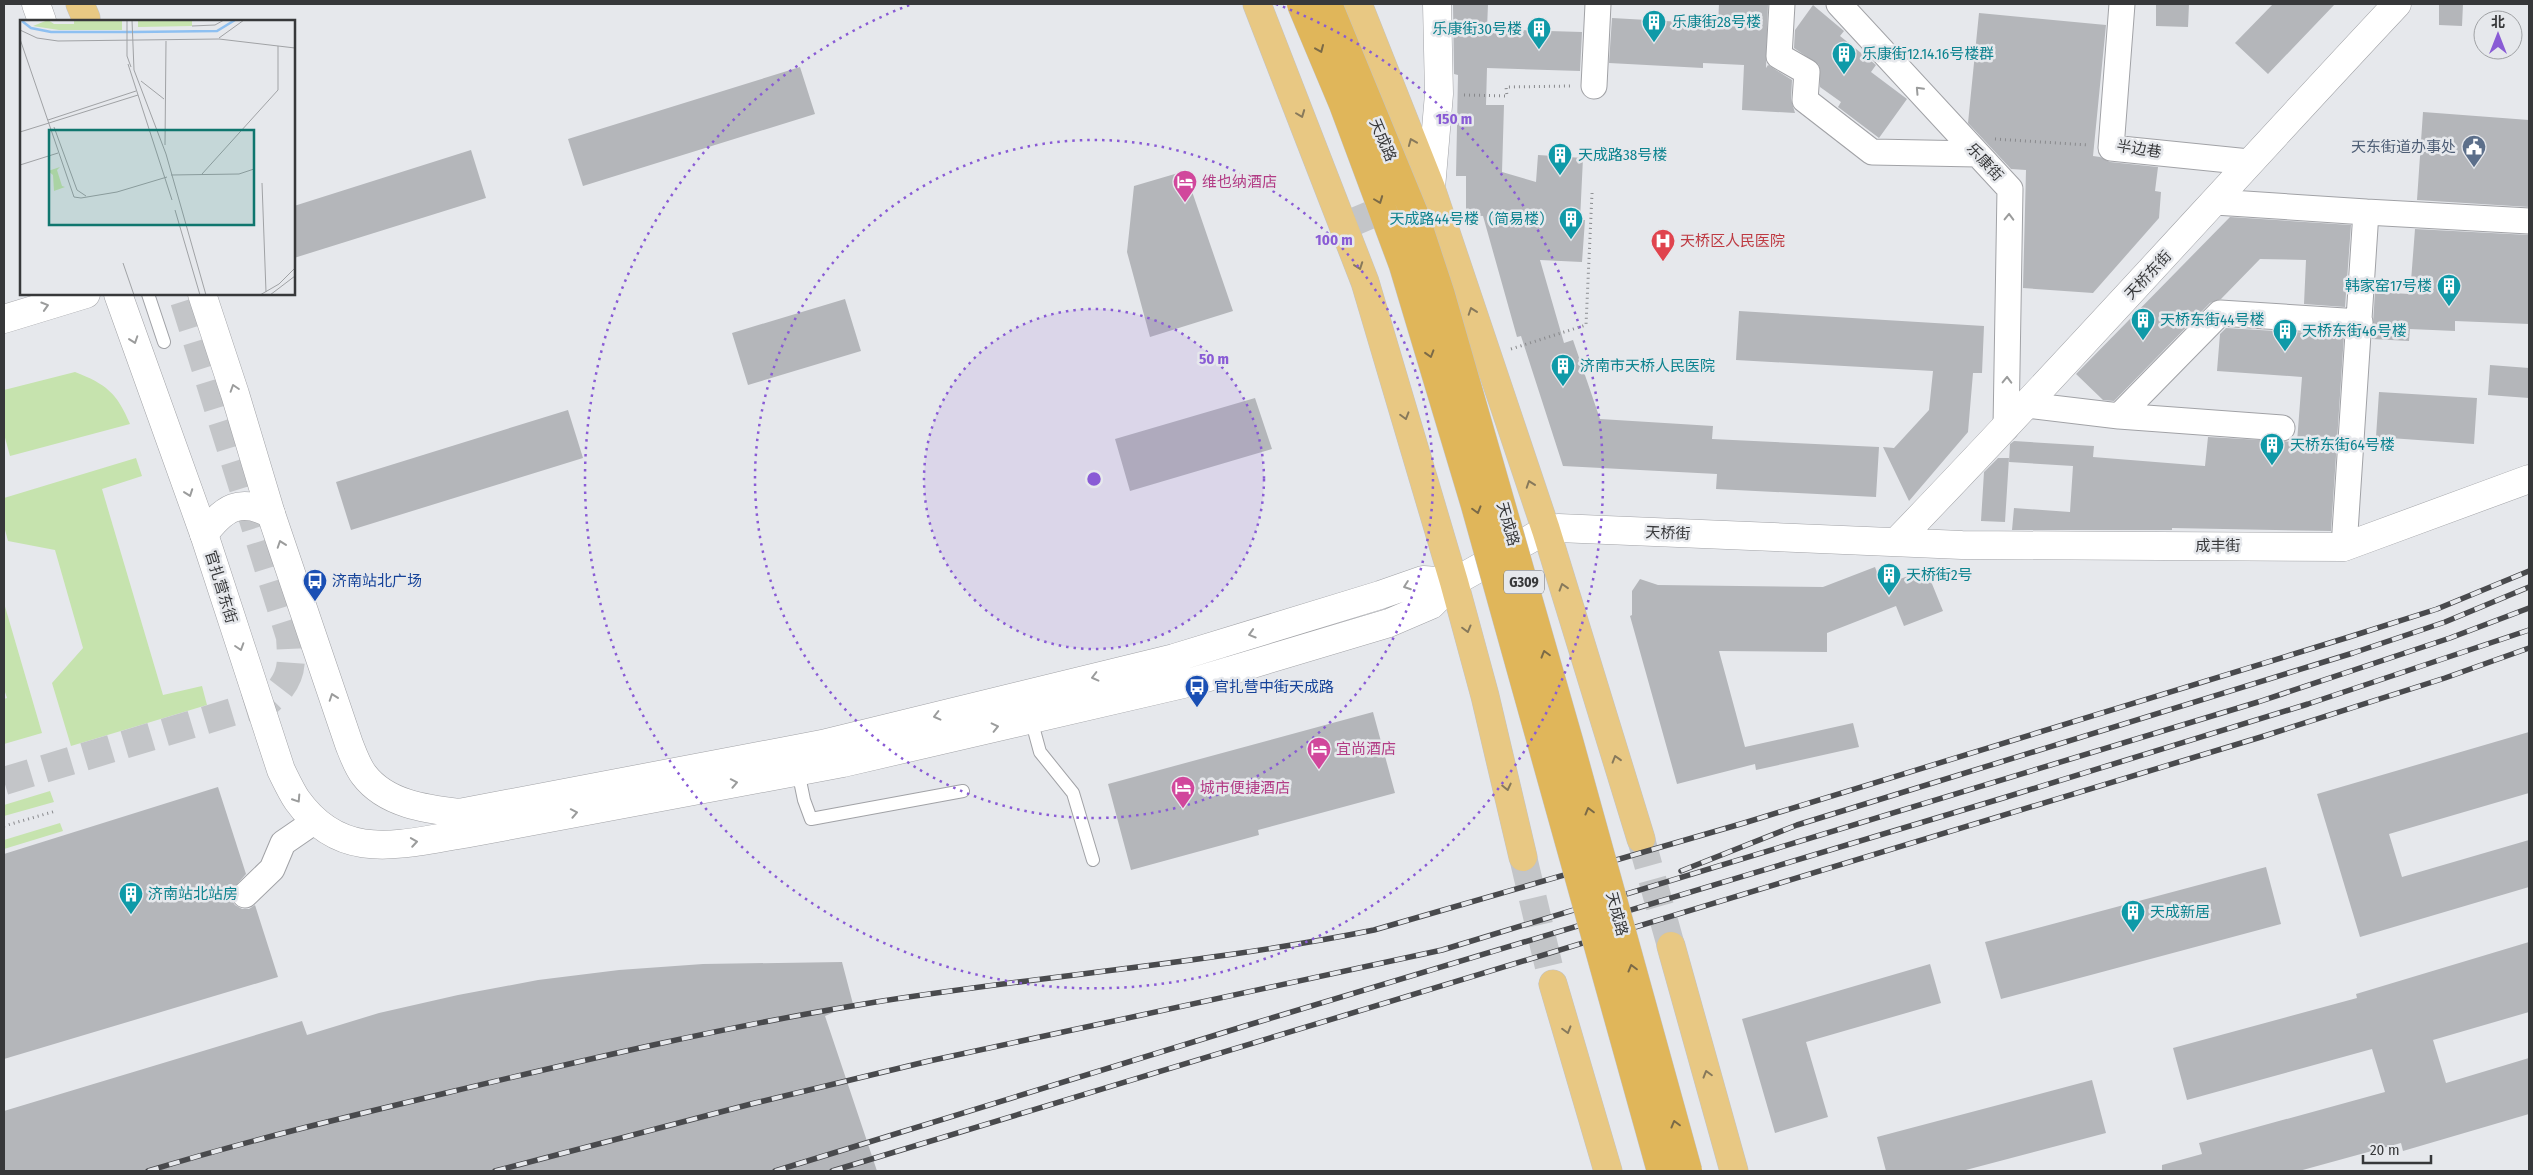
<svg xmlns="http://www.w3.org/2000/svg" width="2533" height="1175" viewBox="0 0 2533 1175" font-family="'Fira Sans Condensed','Noto Sans SC',sans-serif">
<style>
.green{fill:#c6e3ae}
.building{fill:#b4b6ba}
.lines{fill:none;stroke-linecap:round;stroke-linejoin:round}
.tertiary-tunnel{stroke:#c3c5c8;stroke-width:28;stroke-dasharray:28 14;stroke-linecap:butt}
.secondary-tunnel{stroke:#c3c5c8;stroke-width:28;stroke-dasharray:28 14;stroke-linecap:butt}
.primary-tunnel{stroke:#c3c5c8;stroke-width:28;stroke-dasharray:28 14;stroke-linecap:butt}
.service-casing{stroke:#a1a2a6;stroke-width:14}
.minor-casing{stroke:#a1a2a6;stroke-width:27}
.tertiary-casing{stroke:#a1a2a6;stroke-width:29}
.secondary-casing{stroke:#a1a2a6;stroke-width:29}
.primary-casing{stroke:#c3c3c4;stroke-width:29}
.path{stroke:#88898c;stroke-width:3;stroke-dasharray:1 4;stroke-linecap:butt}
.service{stroke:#fff;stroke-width:12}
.minor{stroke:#fff;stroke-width:25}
.tertiary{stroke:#fff;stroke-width:28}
.secondary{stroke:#fff;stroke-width:28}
.primary{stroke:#e8c883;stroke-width:28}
.rail-casing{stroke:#494a4d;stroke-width:5.5}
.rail{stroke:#e6e8ec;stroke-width:4;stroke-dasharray:11;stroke-linecap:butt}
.trunk-bridge-casing{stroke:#c3c3c4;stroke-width:29;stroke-linecap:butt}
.trunk-bridge{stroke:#e0b65a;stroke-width:28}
.oneway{stroke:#7b6a47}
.oneway2{stroke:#9b9c9c}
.oneway3{stroke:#87795b}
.ring{fill:none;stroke:#895bd5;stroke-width:2.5;stroke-dasharray:2.5 5}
.labels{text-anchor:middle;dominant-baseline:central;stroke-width:5;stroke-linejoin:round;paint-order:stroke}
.shield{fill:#e6e8ec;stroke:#6c6d6f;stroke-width:1}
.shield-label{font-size:14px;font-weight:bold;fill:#37383a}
.culture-label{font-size:15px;fill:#0d838f;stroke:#e6e8ec;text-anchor:start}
.street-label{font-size:15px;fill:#37383a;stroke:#e6e8ec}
.service-label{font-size:15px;fill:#4e5e75;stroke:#e6e8ec;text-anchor:end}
.hotel-label{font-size:15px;fill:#b23c85;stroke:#e6e8ec;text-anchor:start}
.health-label{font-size:15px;fill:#be3a42;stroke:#e6e8ec;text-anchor:start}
.transit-label{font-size:15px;fill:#164399;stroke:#e6e8ec;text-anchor:start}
.inset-river{fill:none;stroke:#8ec0f1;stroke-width:2.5}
.inset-road{fill:none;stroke:#a0a2a5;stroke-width:1}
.view{fill:#0f766e;fill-opacity:0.15;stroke:#0f766e;stroke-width:2.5}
.inset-edge{fill:none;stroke:#37383a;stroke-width:2.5}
.centre{fill:#895bd5;stroke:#e6e8ec;stroke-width:2.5}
.ring-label{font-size:15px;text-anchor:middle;font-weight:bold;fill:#895bd5;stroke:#e6e8ec;stroke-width:5;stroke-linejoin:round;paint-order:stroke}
</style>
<rect width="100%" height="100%" fill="#e6e8ec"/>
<path class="green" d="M75 372C106 384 117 393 130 424L10 456 4 434V390Z
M136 458 142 476 102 489 163 695 202 686 207 705 71 746 52 683 83 648 55 550 8 541 4 526V498Z
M4 603 42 733 4 744V699L7 698 4 689Z
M50 791 54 802 4 816V805Z
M60 823 63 831 4 849V840Z"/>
<path class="building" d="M1453 4H1488L1487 29 1582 32 1580 71 1487 68 1486 105H1504L1502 172 1536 182 1538 155 1583 158 1580 220H1585L1582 262 1540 260 1564 343 1573 340 1600 419 1713 426 1712 439 1879 447 1876 497 1716 489 1717 474 1563 466 1521 336 1517 337 1483 216 1466 215V176H1456L1458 75 1454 74Z
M1719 4H1768L1766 68 1768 65 1792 80 1791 99 1795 113 1742 110 1744 65 1703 63V68L1609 63 1612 18 1718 24Z
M2156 4H2189L2188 27 2156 26Z
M2273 4H2335L2268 74 2235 43Z
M2439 4H2463L2462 26 2439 25Z
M1813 5 1844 31 1840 36 1876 65 1871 72 1907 99 1879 138 1838 107 1841 102 1820 87 1819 65 1794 48 1795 30Z
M1979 13 2106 25 2093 156 2100 157 2110 162 2158 167 2155 191 2161 192 2159 218 2093 293 2023 288 2026 170 2011 169 1968 123Z
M800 67 815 114 583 186 568 139Z
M2423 112 2529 120V207L2417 200Z
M471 150 486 198 294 258V206Z
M1185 171 1233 311 1150 337 1127 252 1134 186Z
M2230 217 2351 225 2345 307 2304 304 2306 260 2260 259 2221 299 2210 303 2114 401 2103 400 2076 374Z
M2415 229 2529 235V324L2455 321V331L2410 329 2409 341 2372 339 2375 292 2410 294Z
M845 299 861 351 748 385 732 333Z
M1739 311 1984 326 1982 373H1973L1968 432 1909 501 1883 447 1894 448 1929 410 1933 371 1736 360Z
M2226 328 2344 335 2331 531 2172 528V530H2012L2014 508 2070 512 2073 466 2009 462 2010 444 2014 441 2094 446 2093 457 2205 466 2208 437 2297 442 2302 377 2217 371 2220 334Z
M2490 365 2529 368V398L2488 395Z
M2379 392 2477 398 2474 444 2376 437Z
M1255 398 1272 449 1130 491 1115 439Z
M568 410 583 458 351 530 336 482Z
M1998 458H2009L2005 522 1981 521 1984 472Z
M1875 567 1882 586 1926 569 1943 611 1904 626 1896 606 1827 633V652L1719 651 1745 747 1853 723 1859 747 1756 770 1755 764 1677 784 1630 616 1632 615V591L1640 579 1658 585 1823 587Z
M1373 712 1395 793 1258 830 1259 835 1131 870 1108 784Z
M2529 732V793L2389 834 2402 877 2529 840V887L2360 937 2317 794Z
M218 787 246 874 231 891V899L235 905 242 909H249L255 905 278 977 4 1059V854Z
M2266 867 2281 924 2001 999 1985 942Z
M2529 942V1012L2433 1040 2446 1083 2529 1058V1114L2403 1151 2401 1143 2299 1171H2162V1165L2202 1154 2199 1143 2385 1092 2372 1049 2187 1100 2173 1048 2357 998 2356 994Z
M842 962 853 1004 825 1016 877 1171H4V1111L302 1021 307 1035 379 1013 458 995 538 980 619 970 703 964Z
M1930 964 1941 1003 1806 1042 1828 1117 1775 1133 1742 1019Z
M2092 1080 2106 1133 1962 1171H1886L1877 1137Z"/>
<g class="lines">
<path class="tertiary-tunnel" d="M1344 226 1405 200"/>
<path class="secondary-tunnel" d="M4 781 269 701C293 678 292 668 290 637L182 294"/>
<path class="primary-tunnel" d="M1641 839 1671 946
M1523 857 1553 984"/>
<defs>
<path id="service" d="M148 294 164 342
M1031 719 1040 752 1073 793 1093 860
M798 771 804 800 811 819 963 791"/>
<path id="minor" d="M1782 4 1779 56 1807 72 1805 100 1872 152 1977 154
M1839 4 2010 189 2006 428
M2122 4 2111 148 2249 162
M1594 86 1598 4
M2215 202 2366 212 2344 547
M2366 212 2529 221
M2027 405 2119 416 2220 313 2360 322
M2119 416 2282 428
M245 895 272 869 283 843 315 821"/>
<path id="tertiary" d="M1431 188 1439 94 1437 4
M4 319 86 294
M204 534C224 508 240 497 271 514
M1896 542C2066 366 2229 183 2397 4
M1454 582 1546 530 1558 528 1962 545 2344 547 2529 479"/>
<path id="secondary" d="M36 4 42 21
M118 294 204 534 281 770C286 780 291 791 297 800 342 863 399 844 464 834L843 763 1192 682 1389 623 1431 605 1454 582
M202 294 235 394 271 514 349 744C353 754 357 766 364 775 386 804 426 809 459 813L822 744 1174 658 1380 595 1423 580 1454 582"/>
<path id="primary" d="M80 4 86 18
M1257 4 1365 282 1454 582 1485 696 1523 857
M1358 4 1431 188 1546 530 1641 839
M1671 946 1734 1171
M1553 984 1608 1171"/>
</defs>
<use href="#service" class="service-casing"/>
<use href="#minor" class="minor-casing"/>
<use href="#tertiary" class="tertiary-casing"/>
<use href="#secondary" class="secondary-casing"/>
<use href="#primary" class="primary-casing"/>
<path class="path" d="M1464 95 1507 96 1506 87 1571 86
M1995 139 2088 145
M1511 349 1586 325 1592 193
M4 826 56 811"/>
<use href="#service" class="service"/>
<use href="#minor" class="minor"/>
<use href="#tertiary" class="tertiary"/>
<use href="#secondary" class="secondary"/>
<use href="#primary" class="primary"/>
<defs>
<path id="rail" d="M1681 871 1797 825 2353 653 2445 622 2529 587
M148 1171C246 1141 346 1117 446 1093 584 1060 724 1027 864 1004 1034 976 1206 964 1374 930L1744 823 2349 637 2437 609 2529 571
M495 1171 751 1104 929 1061 1442 950 2258 702 2450 638 2529 608
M775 1171 1245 1026 2003 798 2308 704 2529 630
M832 1171 2261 737 2445 678 2529 648"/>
</defs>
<use href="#rail" class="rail-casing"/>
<use href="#rail" class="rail"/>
<defs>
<path id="trunk-bridge" d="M1301 4 1343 104 1403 265 1475 505 1661 1171
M1328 4 1414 213 1441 295 1569 741 1688 1171"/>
</defs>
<use href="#trunk-bridge" class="trunk-bridge-casing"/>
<use href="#trunk-bridge" class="trunk-bridge"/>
</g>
<defs><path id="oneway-chevron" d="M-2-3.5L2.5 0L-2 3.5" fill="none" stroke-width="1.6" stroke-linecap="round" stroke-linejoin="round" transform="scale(1.25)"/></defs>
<g class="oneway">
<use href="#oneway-chevron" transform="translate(1320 49) rotate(67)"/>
<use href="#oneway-chevron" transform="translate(1379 200) rotate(69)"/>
<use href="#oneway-chevron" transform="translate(1430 354) rotate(73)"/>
<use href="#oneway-chevron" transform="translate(1477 510) rotate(74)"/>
<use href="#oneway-chevron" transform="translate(1545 654) rotate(-106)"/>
<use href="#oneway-chevron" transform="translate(1589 811) rotate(-105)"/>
<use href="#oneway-chevron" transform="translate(1632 968) rotate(-105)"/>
<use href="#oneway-chevron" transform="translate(1675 1124) rotate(-105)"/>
</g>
<g class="oneway2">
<use href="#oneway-chevron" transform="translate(1919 90) rotate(-133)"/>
<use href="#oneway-chevron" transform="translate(2009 217) rotate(-89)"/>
<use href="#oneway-chevron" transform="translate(45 306) rotate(-17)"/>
<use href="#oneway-chevron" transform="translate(134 340) rotate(71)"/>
<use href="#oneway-chevron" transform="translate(2007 380) rotate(-89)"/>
<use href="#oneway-chevron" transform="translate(234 388) rotate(-108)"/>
<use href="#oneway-chevron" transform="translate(189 493) rotate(70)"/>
<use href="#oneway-chevron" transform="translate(281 544) rotate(-109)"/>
<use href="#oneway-chevron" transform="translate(1407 586) rotate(160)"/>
<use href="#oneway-chevron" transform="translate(1252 634) rotate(163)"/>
<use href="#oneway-chevron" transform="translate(240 647) rotate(72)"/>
<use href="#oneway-chevron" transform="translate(1095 677) rotate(166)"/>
<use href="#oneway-chevron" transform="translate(333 697) rotate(-109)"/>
<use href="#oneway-chevron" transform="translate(937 716) rotate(166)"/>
<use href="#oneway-chevron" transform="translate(995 727) rotate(-13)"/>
<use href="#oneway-chevron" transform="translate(734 783) rotate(-11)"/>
<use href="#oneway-chevron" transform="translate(297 799) rotate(57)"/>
<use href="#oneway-chevron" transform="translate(574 813) rotate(-11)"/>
<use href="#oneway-chevron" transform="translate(414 842) rotate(-9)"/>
</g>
<g class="oneway3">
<use href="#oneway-chevron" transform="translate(1301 114) rotate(69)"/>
<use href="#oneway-chevron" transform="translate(1412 142) rotate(-112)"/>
<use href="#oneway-chevron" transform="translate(1359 266) rotate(70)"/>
<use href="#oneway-chevron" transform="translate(1472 311) rotate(-109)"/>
<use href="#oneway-chevron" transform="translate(1405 416) rotate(74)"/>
<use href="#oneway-chevron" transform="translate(1530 484) rotate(-109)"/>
<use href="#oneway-chevron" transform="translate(1563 587) rotate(-107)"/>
<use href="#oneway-chevron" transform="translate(1467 629) rotate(75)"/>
<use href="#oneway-chevron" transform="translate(1616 759) rotate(-107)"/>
<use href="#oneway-chevron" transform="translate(1507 787) rotate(77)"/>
<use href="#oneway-chevron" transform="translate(1567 1030) rotate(74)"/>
<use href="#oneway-chevron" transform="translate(1707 1074) rotate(-106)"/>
</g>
<circle cx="1094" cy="479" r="170" fill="#895bd5" fill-opacity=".12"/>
<g class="ring">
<circle cx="1094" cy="479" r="170"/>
<circle cx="1094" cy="479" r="339"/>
<path d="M1276 4A509 509 0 1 1 912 4"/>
</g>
<defs>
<symbol id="building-pin" viewBox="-11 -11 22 30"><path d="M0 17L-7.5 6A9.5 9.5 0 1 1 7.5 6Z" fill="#0f9aa8" stroke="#e6e8ec"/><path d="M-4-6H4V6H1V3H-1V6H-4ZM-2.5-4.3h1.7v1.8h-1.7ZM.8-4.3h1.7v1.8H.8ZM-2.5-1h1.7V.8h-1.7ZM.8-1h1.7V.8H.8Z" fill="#fff"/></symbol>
<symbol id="civic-pin" viewBox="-11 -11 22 30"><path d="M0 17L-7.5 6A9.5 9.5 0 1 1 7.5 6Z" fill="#5c6f8a" stroke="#e6e8ec"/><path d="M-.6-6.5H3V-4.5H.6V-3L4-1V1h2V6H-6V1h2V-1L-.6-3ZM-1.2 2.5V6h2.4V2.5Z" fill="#fff"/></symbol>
<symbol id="hotel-pin" viewBox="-11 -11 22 30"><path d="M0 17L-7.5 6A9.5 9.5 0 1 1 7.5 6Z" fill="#d1479c" stroke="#e6e8ec"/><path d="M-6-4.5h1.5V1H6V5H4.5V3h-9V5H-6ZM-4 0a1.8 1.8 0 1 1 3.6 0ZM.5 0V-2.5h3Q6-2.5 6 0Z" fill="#fff"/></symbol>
<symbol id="hospital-pin" viewBox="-11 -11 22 30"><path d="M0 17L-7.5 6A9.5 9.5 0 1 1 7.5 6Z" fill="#e0444e" stroke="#e6e8ec"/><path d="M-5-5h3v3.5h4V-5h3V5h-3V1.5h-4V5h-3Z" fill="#fff"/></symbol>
<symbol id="bus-pin" viewBox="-11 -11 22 30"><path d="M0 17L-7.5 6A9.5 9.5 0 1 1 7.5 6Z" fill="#1a4fb4" stroke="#e6e8ec"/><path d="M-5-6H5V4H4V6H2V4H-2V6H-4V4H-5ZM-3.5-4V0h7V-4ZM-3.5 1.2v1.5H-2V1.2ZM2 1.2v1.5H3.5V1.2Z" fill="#fff"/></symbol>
</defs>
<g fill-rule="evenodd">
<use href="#building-pin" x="1640" y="8" width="28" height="38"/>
<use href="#building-pin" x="1525" y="15" width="28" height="38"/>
<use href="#building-pin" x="1830" y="40" width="28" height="38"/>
<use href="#civic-pin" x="2460" y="133" width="28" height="38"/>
<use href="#building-pin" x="1546" y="141" width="28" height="38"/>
<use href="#hotel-pin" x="1171" y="168" width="28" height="38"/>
<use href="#building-pin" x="1557" y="205" width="28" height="38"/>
<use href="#hospital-pin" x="1649" y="227" width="28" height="38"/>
<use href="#building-pin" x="2435" y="272" width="28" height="38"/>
<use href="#building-pin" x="2129" y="306" width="28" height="38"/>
<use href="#building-pin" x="2271" y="317" width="28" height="38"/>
<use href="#building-pin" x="1549" y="352" width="28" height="38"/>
<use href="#building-pin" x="2258" y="431" width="28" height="38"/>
<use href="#building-pin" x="1875" y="561" width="28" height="38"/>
<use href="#bus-pin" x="301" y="567" width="28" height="38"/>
<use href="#bus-pin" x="1183" y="673" width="28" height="38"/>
<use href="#hotel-pin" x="1305" y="735" width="28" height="38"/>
<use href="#hotel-pin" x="1169" y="774" width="28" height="38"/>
<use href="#building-pin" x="117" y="880" width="28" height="38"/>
<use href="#building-pin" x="2119" y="898" width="28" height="38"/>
</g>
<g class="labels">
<rect class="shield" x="1504" y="570.5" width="40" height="23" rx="4"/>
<g class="shield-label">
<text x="1524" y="582">G309</text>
</g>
<g class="culture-label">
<text x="1672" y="22">乐康街28号楼</text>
<text x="1522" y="29" text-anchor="end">乐康街30号楼</text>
<text x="1862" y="54">乐康街12.14.16号楼群</text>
<text x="1578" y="155">天成路38号楼</text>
<text x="1554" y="219" text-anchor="end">天成路44号楼（简易楼）</text>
<text x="2432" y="286" text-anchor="end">韩家窑17号楼</text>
<text x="2160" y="320">天桥东街44号楼</text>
<text x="2302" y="331">天桥东街46号楼</text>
<text x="1580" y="366">济南市天桥人民医院</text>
<text x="2290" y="445">天桥东街64号楼</text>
<text x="1906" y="575">天桥街2号</text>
<text x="148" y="894">济南站北站房</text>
<text x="2150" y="912">天成新居</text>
</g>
<g class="street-label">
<text transform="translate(1383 140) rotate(67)">天成路</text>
<text transform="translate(2139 149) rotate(9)">半边巷</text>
<text transform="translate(1985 162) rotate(47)">乐康街</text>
<text transform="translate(2148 275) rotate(-47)">天桥东街</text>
<text transform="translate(1508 524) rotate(74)">天成路</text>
<text transform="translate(1668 533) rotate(2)">天桥街</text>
<text x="2218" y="546">成丰街</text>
<text transform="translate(221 587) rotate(73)">官扎营东街</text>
<text transform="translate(1617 914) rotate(75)">天成路</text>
</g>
<g class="service-label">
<text x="2456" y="147">天东街道办事处</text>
</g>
<g class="hotel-label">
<text x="1202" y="182">维也纳酒店</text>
<text x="1336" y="749">宜尚酒店</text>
<text x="1200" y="788">城市便捷酒店</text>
</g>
<g class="health-label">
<text x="1680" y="241">天桥区人民医院</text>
</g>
<g class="transit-label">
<text x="332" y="581">济南站北广场</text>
<text x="1214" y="687">官扎营中街天成路</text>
</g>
</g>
<g transform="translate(20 20)">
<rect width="275" height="275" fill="#e6e8ec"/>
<path d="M28 0 34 4H54V0L102 1V10H39L13 6ZM118 0H172V6L118 7ZM40 147 37 150 42 166 45 167 34 171 33 155 28 151Z" fill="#c6e3ae"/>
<path class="inset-river" d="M2 1 11 8 31 12H114L197 11 215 0"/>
<path class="inset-road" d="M107 0V36L111 47M112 0 114 50 146 134 186 275M172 6 195 5 204 0M0 10 17 18 38 21 199 19 275 28M199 18 224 0M0 19 54 177 61 178 97 172 147 157M108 44 152 180M121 61 144 79M28 100 116 71M29 103 118 75M34 107 57 170 66 176M0 112 29 103M145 125 146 21M0 145 38 133M182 154 258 70V26M151 155 219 154 234 149M242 163 246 272M155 190 180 275M103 243 114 275M240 275 259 264 275 248M250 275 275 256"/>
<path class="view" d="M29 110H234V205H29Z"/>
<rect width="275" height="275" class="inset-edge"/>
</g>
<circle cx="1094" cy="479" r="8" class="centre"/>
<g class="ring-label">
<text x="1454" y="124">150 m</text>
<text x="1334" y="245">100 m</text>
<text x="1214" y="364">50 m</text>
</g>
<rect width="2533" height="1175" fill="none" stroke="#37383a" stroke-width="10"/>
<g transform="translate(2498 35)"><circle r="24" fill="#e6e8ec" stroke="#a0a2a5"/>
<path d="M0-4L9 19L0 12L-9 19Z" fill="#895bd5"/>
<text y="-8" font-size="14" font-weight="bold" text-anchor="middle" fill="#37383a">北</text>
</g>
<path d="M2363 1155v8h68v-8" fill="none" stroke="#37383a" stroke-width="2.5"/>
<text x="2370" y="1155" font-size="15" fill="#37383a" stroke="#e6e8ec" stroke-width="4" paint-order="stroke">20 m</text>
</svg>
